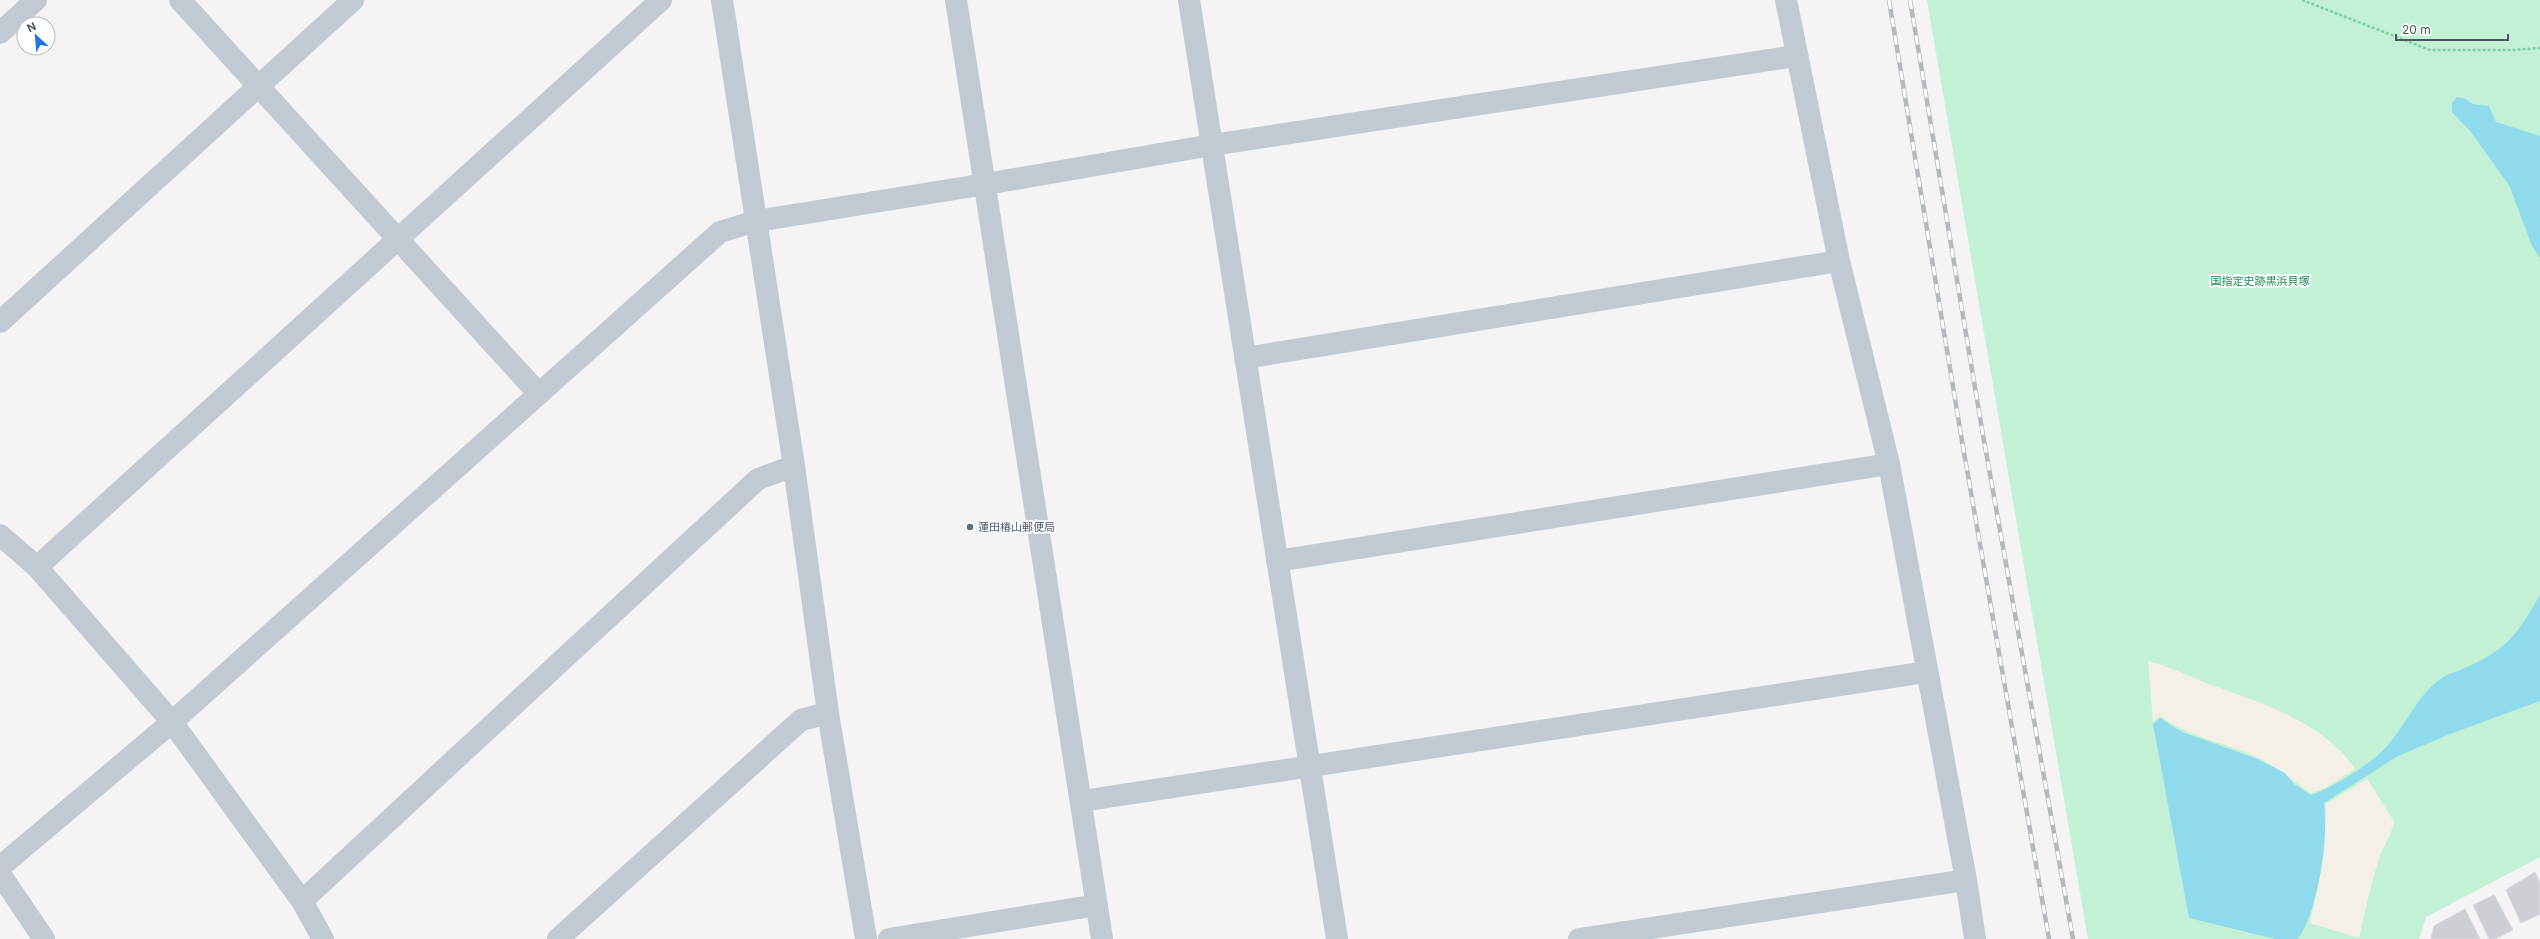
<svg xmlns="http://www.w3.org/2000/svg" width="2540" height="939" viewBox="0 0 2540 939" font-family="Inter,'Noto Sans JP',sans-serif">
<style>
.green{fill:#c3f1d5}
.sand{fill:#f5f0e5}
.water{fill:#90daee}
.building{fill:#cdcfd5;stroke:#d7d9de}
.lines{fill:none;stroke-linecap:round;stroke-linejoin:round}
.path{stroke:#7ad0a6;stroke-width:2.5;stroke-dasharray:3 2;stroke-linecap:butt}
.minor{stroke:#c1cad2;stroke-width:22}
.rail-casing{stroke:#b5b8bd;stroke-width:4.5}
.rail{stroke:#fff;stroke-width:3;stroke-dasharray:9;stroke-linecap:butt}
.service-dot{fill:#5c6f8a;stroke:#fff;stroke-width:1.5}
.labels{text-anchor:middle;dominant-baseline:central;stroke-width:4;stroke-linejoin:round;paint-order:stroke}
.park-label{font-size:11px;fill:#17864f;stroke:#fff}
.service-label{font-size:11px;fill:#4e5e75;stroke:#fff;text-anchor:start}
</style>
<rect width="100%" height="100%" fill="#f5f3f3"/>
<path class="green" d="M1927 0H2540V857L2426 917 2419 939H2088Z"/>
<path class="sand" d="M2148 661C2169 666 2188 676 2209 684 2260 703 2322 720 2355 769L2325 788 2311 793C2292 780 2276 766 2255 756 2223 742 2189 737 2160 716L2153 722Z
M2367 779 2394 821C2392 835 2384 845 2379 858 2371 884 2365 911 2359 938L2310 923 2324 854 2326 804Z"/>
<path class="water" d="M2457 97 2466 99 2473 104 2489 106 2496 122 2540 136V258L2532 246 2509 185 2470 131 2452 112V103Z
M2540 595V701L2450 734 2398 756 2324 803C2329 836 2318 912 2298 939H2275L2189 918 2153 724 2160 718 2182 732 2255 758 2285 773 2294 784 2311 795C2334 787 2370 765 2387 746 2403 729 2419 694 2439 680 2447 673 2457 672 2467 667 2508 649 2518 633 2540 595Z"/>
<path class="building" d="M2535 872 2540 883V914L2521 923 2506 890Z
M2494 895 2513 930 2495 939H2489L2473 905Z
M2465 909 2480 939H2431L2434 926Z"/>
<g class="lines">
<path class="path" d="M2302 0 2430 50H2514L2540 48"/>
<path class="minor" d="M180 0 539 394
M722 0 794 466 828 713 866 939
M956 0 1102 939
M1189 0 1337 939
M1786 0 1839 261 1889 464 1966 880 1975 939
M0 33 36 0
M0 322 353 0
M1245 358 1839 261
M0 535 37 567 172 722 302 901 323 939
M1277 561 1889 464
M37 567 661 0
M1082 801 1926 672
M0 867 172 722 720 232 756 221 986 184 1212 145 1796 56
M0 874 44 939
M302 901 758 479 794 466
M558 939 801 720 828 713
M889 939 1097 905
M1579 939 1966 880"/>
<defs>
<path id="rail" d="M1889 0 1962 441 2049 939
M1910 0 1983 435 2073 939"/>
</defs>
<use href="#rail" class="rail-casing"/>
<use href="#rail" class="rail"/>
</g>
<circle class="service-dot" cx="970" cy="527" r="4"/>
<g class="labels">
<g class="park-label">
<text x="2260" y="281">国指定史跡黒浜貝塚</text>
</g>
<g class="service-label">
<text x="978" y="527">蓮田椿山郵便局</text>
</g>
</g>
<g transform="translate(36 36) rotate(334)"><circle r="19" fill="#ffffff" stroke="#b7bbc0"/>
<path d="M0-3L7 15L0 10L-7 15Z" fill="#1a73e8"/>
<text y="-6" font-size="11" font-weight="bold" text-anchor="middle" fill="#4a5661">N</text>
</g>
<path d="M2396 34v6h112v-6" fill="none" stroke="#4a5661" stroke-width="2"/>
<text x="2402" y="34" font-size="12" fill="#4a5661" stroke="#ffffff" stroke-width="3" paint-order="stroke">20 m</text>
</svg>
